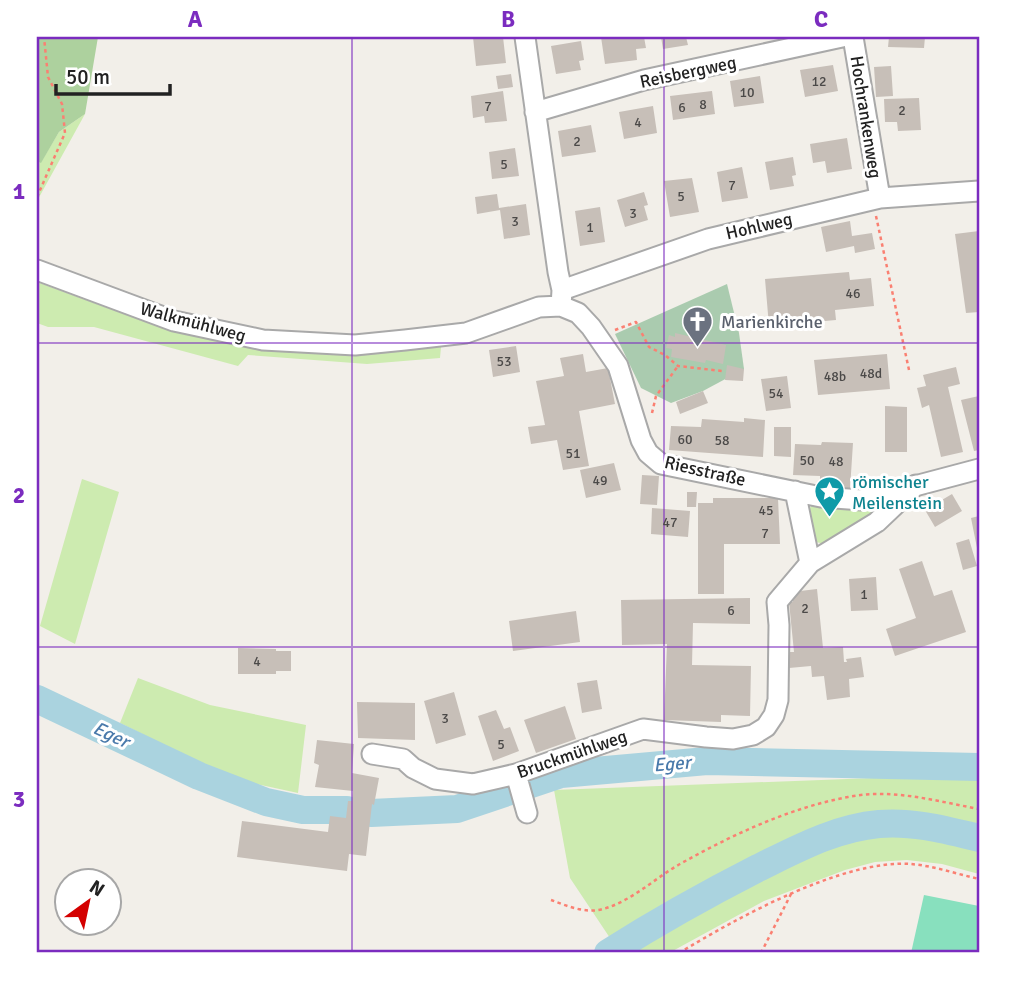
<svg xmlns="http://www.w3.org/2000/svg" width="1016" height="990" viewBox="0 0 1016 990" font-family="Signika,sans-serif">
<style>
.grass{fill:#cdebb0}
.forest{fill:#add19e}
.cemetery{fill:#aacbaf}
.pitch{fill:#88e0be}
.lines{fill:none;stroke-linecap:round;stroke-linejoin:round}
.river{stroke:#aad3df;stroke-width:28}
.building{fill:#c7bfb8}
.minor-casing{stroke:#a9a9a9;stroke-width:23}
.path{stroke:#fa8072;stroke-width:2.5;stroke-dasharray:3.5 3.5;stroke-linecap:butt}
.minor{stroke:#fff;stroke-width:19}
.grid{fill:none;stroke:#7b2cbf;stroke-width:2;stroke-opacity:0.55}
.labels{text-anchor:middle;dominant-baseline:central;stroke-width:6;stroke-linejoin:round;paint-order:stroke}
.number-label{font-size:14px;fill:#4b4948}
.street-label{font-size:18px;fill:#222;stroke:#fff}
.worship-label{font-size:18px;fill:#5b616d;stroke:#fff;text-anchor:start}
.culture-label{font-size:18px;fill:#0d838f;stroke:#fff;text-anchor:start}
.water-label{font-size:19px;font-style:italic;fill:#4a7aab;stroke:#fff}
.neatline{fill:none;stroke:#7b2cbf;stroke-width:2.5}
.grid-label{font-size:23px;text-anchor:middle;font-weight:bold;fill:#7b2cbf}
</style>
<rect width="100%" height="100%" fill="#f2efe9"/>
<path class="grass" d="M85 114 37 201V161L41 162 59 132Z
M37 282 151 324 247 347 355 354 441 347 440 358 367 364 248 355 238 366 94 327H48L37 323Z
M82 479 119 492 75 644 40 626Z
M829 503 879 504 881 509 829 545 816 542C811 531 804 518 811 506Z
M138 678 210 705 306 725 298 793 233 779 120 723Z
M979 774V874L942 864 907 860 875 862 845 870 764 901 669 953H620L570 878 554 790Z"/>
<path class="forest" d="M37 37H98L85 114 59 132 41 163 37 161Z"/>
<path class="cemetery" d="M727 284 739 333 744 369 703 391 671 403 641 388 615 334Z"/>
<path class="pitch" d="M924 895 979 906V953H911Z"/>
<g class="lines">
<path class="river" d="M37 699 199 776 266 802 303 810H347
M371 813 457 809 561 774 707 761 979 767
M608 953C657 922 707 894 758 868 797 849 835 828 879 824 913 821 946 830 979 838"/>
</g>
<path class="building" d="M473 37H503L506 63 476 66Z
M601 37H644L646 48 636 49 637 60 605 64Z
M661 37H686L688 45 663 49Z
M889 37H925L924 48 888 47Z
M581 41 584 60 579 61 581 70 556 74 551 46Z
M833 65 838 91 805 97 800 70Z
M891 66 893 96 876 97 874 67Z
M511 74 513 87 498 89 496 76Z
M760 76 764 103 734 107 730 81Z
M503 91 507 121 485 123 484 116 473 118 471 96Z
M712 91 715 114 673 120 670 96Z
M919 98 921 130 898 131 897 122H885L884 99Z
M653 106 657 133 624 139 619 112Z
M591 125 596 152 562 157 558 131Z
M847 138 852 169 827 173 825 161 813 163 810 144Z
M515 148 519 176 492 179 489 152Z
M793 157 796 175 792 176 794 186 770 190 765 162Z
M742 167 748 198 722 202 717 172Z
M692 178 699 212 670 217 664 181Z
M644 192 648 205 644 206 648 220 625 227 617 200Z
M497 194 499 208 526 204 530 235 504 239 500 210 477 214 475 197Z
M600 207 605 242 580 246 575 211Z
M850 221 852 236 872 233 875 249 855 253 854 246 826 252 821 227Z
M979 231V312L966 313 955 234Z
M849 272 850 280 871 278 874 306 835 310 836 320 769 326 765 279Z
M675 333 726 345 723 364 706 360 705 363 671 357 672 349 666 348 669 335 675 337Z
M516 346 520 372 493 377 489 350Z
M583 354 586 372 608 368 615 404 579 411 589 466 563 470 557 440 531 444 528 427 545 425 536 381 564 376 560 358Z
M887 354 890 389 818 395 814 360Z
M727 365 744 369 743 381 725 380Z
M956 367 960 384 948 387 963 452 941 457 929 405 922 408 917 388 926 386 923 375Z
M787 376 791 408 766 411 761 379Z
M703 391 708 403 680 414 676 402Z
M979 396V450L974 451 961 400Z
M885 406 907 407V452H885Z
M744 418 765 420 763 457 669 450 671 426 701 427 702 419 744 422Z
M774 427H791V457L774 456Z
M822 442 853 443 850 489 820 488V476L793 475 795 444 821 445Z
M614 463 621 490 586 498 580 470Z
M642 475 659 476 657 505 640 504Z
M687 492H697L696 507H687Z
M952 494 962 511 935 527 925 510Z
M713 498H778L780 544H724V594H698V503H713Z
M652 508 690 511 688 537 651 534Z
M979 516V553H978L971 518Z
M969 539 977 566 963 570 956 543Z
M922 561 934 596 952 590 966 632 895 656 886 629 916 618 899 569Z
M876 577 878 610 851 611 849 579Z
M817 589 823 648 843 647 844 662H847L846 659 861 657 864 677 849 679 850 697 827 700 824 676 812 677 811 666 789 668 787 652H794L789 602H793L792 592Z
M750 598V624L693 623 692 665 751 666 750 716 721 715V722L664 720 667 644 622 645 621 600Z
M576 611 580 642 513 651 509 621Z
M238 648 276 649V651H291V671H276V674H238Z
M597 680 602 709 582 713 577 683Z
M454 692 466 735 436 744 424 701Z
M357 702 415 703V740L358 738Z
M565 706 576 739 536 753 524 720Z
M496 710 504 729 510 727 519 751 493 761 478 716Z
M317 740 354 744 352 773 379 778 374 805 372 804 366 856 349 854 347 871 237 857 242 821 328 832 330 816 346 818 348 801H352L353 791 315 787 319 765 314 763Z"/>
<g class="lines">
<defs>
<path id="minor" d="M525 37 558 272 562 290
M853 37 880 198
M535 112 644 80 842 37
M37 270 174 321 263 340 355 345 405 340 466 333 539 307 561 306 578 313 591 327 618 366 641 440 648 453 661 464 821 497 862 500 979 469
M561 306 562 290 708 239 754 228 880 198 979 191
M810 563 877 522 916 485
M372 754 403 759 413 768 435 779 473 784 516 774 643 729 706 737 733 739 753 735 766 727 774 715 778 700 779 625 777 602 810 563 795 491
M516 774 527 813"/>
</defs>
<use href="#minor" class="minor-casing"/>
<path class="path" d="M37 197 65 133 62 104 48 77 44 37
M876 216 909 370
M615 330 636 322 649 347 665 355 678 366 722 371
M652 413 656 396 678 366
M551 900C567 906 586 914 603 909 632 901 655 878 680 864 732 835 789 808 848 797 891 788 936 801 979 809
M679 953C737 918 843 859 911 864 934 866 957 874 979 879
M761 953 791 894"/>
<use href="#minor" class="minor"/>
</g>
<path class="grid" d="M352 37V953M664 37V953M37 343H979M37 647H979"/>
<defs>
<symbol id="church-pin" viewBox="-11 -11 22 30"><path d="M0 17L-7.5 6A9.5 9.5 0 1 1 7.5 6Z" fill="#6b7280" stroke="#fff"/><path d="M-1.2-6h2.4v3.5h3.3v2.4h-3.3V6h-2.4V-.1h-3.3v-2.4h3.3Z" fill="#fff"/></symbol>
<symbol id="sight-pin" viewBox="-11 -11 22 30"><path d="M0 17L-7.5 6A9.5 9.5 0 1 1 7.5 6Z" fill="#0f9aa8" stroke="#fff"/><path d="M0-6L1.8-2.2L6-1.7L2.9 1.2L3.7 5.4L0 3.3L-3.7 5.4L-2.9 1.2L-6-1.7L-1.8-2.2Z" fill="#fff"/></symbol>
</defs>
<g fill-rule="evenodd">
<use href="#church-pin" x="680" y="304" width="35" height="47"/>
<use href="#sight-pin" x="812" y="474" width="35" height="47"/>
</g>
<g class="labels">
<g class="number-label">
<text x="819" y="81">12</text>
<text x="747" y="92">10</text>
<text x="703" y="104">8</text>
<text x="488" y="106">7</text>
<text x="682" y="107">6</text>
<text x="902" y="110">2</text>
<text x="638" y="122">4</text>
<text x="577" y="141">2</text>
<text x="504" y="164">5</text>
<text x="732" y="185">7</text>
<text x="681" y="196">5</text>
<text x="633" y="213">3</text>
<text x="515" y="221">3</text>
<text x="590" y="227">1</text>
<text x="853" y="293">46</text>
<text x="504" y="361">53</text>
<text x="871" y="373">48d</text>
<text x="835" y="376">48b</text>
<text x="776" y="393">54</text>
<text x="685" y="439">60</text>
<text x="722" y="440">58</text>
<text x="573" y="453">51</text>
<text x="807" y="460">50</text>
<text x="836" y="461">48</text>
<text x="600" y="480">49</text>
<text x="766" y="510">45</text>
<text x="670" y="522">47</text>
<text x="765" y="533">7</text>
<text x="864" y="594">1</text>
<text x="805" y="608">2</text>
<text x="731" y="610">6</text>
<text x="257" y="661">4</text>
<text x="445" y="718">3</text>
<text x="501" y="744">5</text>
</g>
<g class="street-label">
<text transform="translate(688 72) rotate(-12)">Reisbergweg</text>
<text transform="translate(866 117) rotate(81)">Hochrankenweg</text>
<text transform="translate(759 226) rotate(-13)">Hohlweg</text>
<text transform="translate(193 322) rotate(15)">Walkmühlweg</text>
<text transform="translate(705 471) rotate(13)">Riesstraße</text>
<text transform="translate(572 754) rotate(-19)">Bruckmühlweg</text>
</g>
<g class="worship-label">
<text x="721" y="322">Marienkirche</text>
</g>
<g class="culture-label">
<text x="852" y="482">römischer<tspan x="852" dy="21">Meilenstein</tspan></text>
</g>
<g class="water-label">
<text transform="translate(111 735) rotate(25)">Eger</text>
<text transform="translate(672 764) rotate(-5)">Eger</text>
</g>
</g>
<rect width="1016" height="990" fill="none" stroke="#ffffff" stroke-width="77"/>
<g transform="translate(88 902) rotate(33)"><circle r="33" fill="#ffffff" stroke="#a7a7a7" stroke-width="2"/>
<path d="M0-5L12 26L0 18L-12 26Z" fill="#d40000"/>
<text y="-10" font-size="19" font-weight="bold" text-anchor="middle" fill="#222222">N</text>
</g>
<path d="M56 84v10h114v-10" fill="none" stroke="#222222" stroke-width="3.5"/>
<text x="66" y="84" font-size="21" fill="#222222" stroke="#ffffff" stroke-width="5" paint-order="stroke">50 m</text>
<rect x="38" y="38" width="940" height="913" class="neatline"/>
<g class="grid-label">
<text x="195" y="27">A</text>
<text x="508" y="27">B</text>
<text x="821" y="27">C</text>
<text x="19" y="199">1</text>
<text x="19" y="503">2</text>
<text x="19" y="807">3</text>
</g>
</svg>
